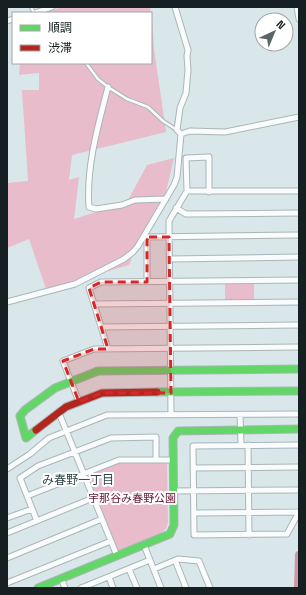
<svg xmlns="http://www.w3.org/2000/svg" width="306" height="595" viewBox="0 0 306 595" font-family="'Space Grotesk','Noto Sans JP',sans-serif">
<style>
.green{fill:#e8bcca}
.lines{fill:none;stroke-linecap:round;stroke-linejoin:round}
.river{stroke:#cf94a6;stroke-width:8}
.lane-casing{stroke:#aab6b8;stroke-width:4.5}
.street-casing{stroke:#aab6b8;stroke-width:7}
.fast-casing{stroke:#aab6b8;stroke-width:9}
.jam-casing{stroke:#aab6b8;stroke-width:9}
.lane{stroke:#f9fbfc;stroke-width:2.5}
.street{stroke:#f9fbfc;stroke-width:5}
.fast{stroke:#63d668;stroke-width:7}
.jam{stroke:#b3261e;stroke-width:7}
.marked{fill:#d62828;fill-opacity:0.2;stroke:#d62828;stroke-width:3;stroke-dasharray:8 5;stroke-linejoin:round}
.labels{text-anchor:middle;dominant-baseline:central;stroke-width:4;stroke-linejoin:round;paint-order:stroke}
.park-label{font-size:11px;fill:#661533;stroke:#fff}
.neighbourhood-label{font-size:12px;fill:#2d4448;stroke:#fff}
</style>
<rect width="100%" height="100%" fill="#d9e7ea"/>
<path class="green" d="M62 7H150L152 17 154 49 166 132 72 155 69 180 79 177 74 219 127 202 147 165 174 158 166 192 141 235 129 265 46 289 29 239 7 248V183L28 181 22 90H39V73L19 75 20 63H151V13H45Z
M225 283H254V301H225Z
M167 462 168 522 166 529 160 534 117 551 87 476 119 463Z"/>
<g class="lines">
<path class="river" d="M298 588 299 555"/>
<defs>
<path id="lane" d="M31 7 34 13
M86 63 98 79 108 87 127 99 148 107 163 121 177 130"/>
<path id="street" d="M175 7 188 50 187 56 188 70 186 93 180 108 177 130 181 134
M297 7 299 19
M35 13 52 7
M7 21 13 19
M108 87C98 126 86 167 89 207L96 209 122 205 135 200 166 199
M187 191H299
M176 208 186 214 299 213
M169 259 299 257
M147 282V240L149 237 299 235
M7 302 75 284 124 259 133 252 138 246 174 185 177 177 181 134 190 131 225 132 299 117
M94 304 299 302
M101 327 299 325
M108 349 89 288 101 282 299 280
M79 402 63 361 94 349 299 347
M59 413 117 556
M171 415 169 221 187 191 186 158 209 157V192
M240 415 241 445
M248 445 249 535
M299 445 193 446 194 535 287 534 299 512
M193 468 299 467
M7 469 30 454 49 438 107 415 299 414
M173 491 299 490
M27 496 119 460H173
M194 513 299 512
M7 518 32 509
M37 521 20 478 38 466 111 438 156 437V460
M7 533 93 498
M144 545 161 588
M7 558 102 519
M175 560 186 588
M129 569 137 588
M154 569 178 559 199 561 210 588
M109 577 113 588
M61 578 65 588
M7 583 111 541
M81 588 150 560"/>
<path id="fast" d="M157 392 299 391
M36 430 26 438 20 416 25 410 55 388 98 371 299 369
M38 588 170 534 174 525 173 438 178 431 299 429"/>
<path id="jam" d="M36 430 66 407 102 393 157 392"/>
</defs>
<use href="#lane" class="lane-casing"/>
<use href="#street" class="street-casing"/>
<use href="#fast" class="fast-casing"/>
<use href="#jam" class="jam-casing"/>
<use href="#lane" class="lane"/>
<use href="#street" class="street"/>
<use href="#fast" class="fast"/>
<use href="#jam" class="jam"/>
</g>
<path class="marked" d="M149 237H169L171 393H102L79 402 63 361 94 349H108L89 288 101 282H147V240Z"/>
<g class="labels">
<g class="park-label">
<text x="132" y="498">宇那谷み春野公園</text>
</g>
<g class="neighbourhood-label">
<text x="78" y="480">み春野一丁目</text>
</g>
</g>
<rect width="306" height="595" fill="none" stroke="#162022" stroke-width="16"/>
<rect x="12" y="12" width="140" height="52" fill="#ffffff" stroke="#a2a6a7"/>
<rect x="20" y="25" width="20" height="6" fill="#63d668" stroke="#a2a6a7"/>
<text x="48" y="32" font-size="12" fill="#162022">順調</text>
<rect x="20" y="45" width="20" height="6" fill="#b3261e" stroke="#a2a6a7"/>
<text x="48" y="52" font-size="12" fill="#162022">渋滞</text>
<g transform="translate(274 32) rotate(44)"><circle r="19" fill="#ffffff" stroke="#a2a6a7"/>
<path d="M0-3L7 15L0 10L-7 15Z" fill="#5a6668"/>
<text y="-6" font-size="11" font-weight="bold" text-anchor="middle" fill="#162022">N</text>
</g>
</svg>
